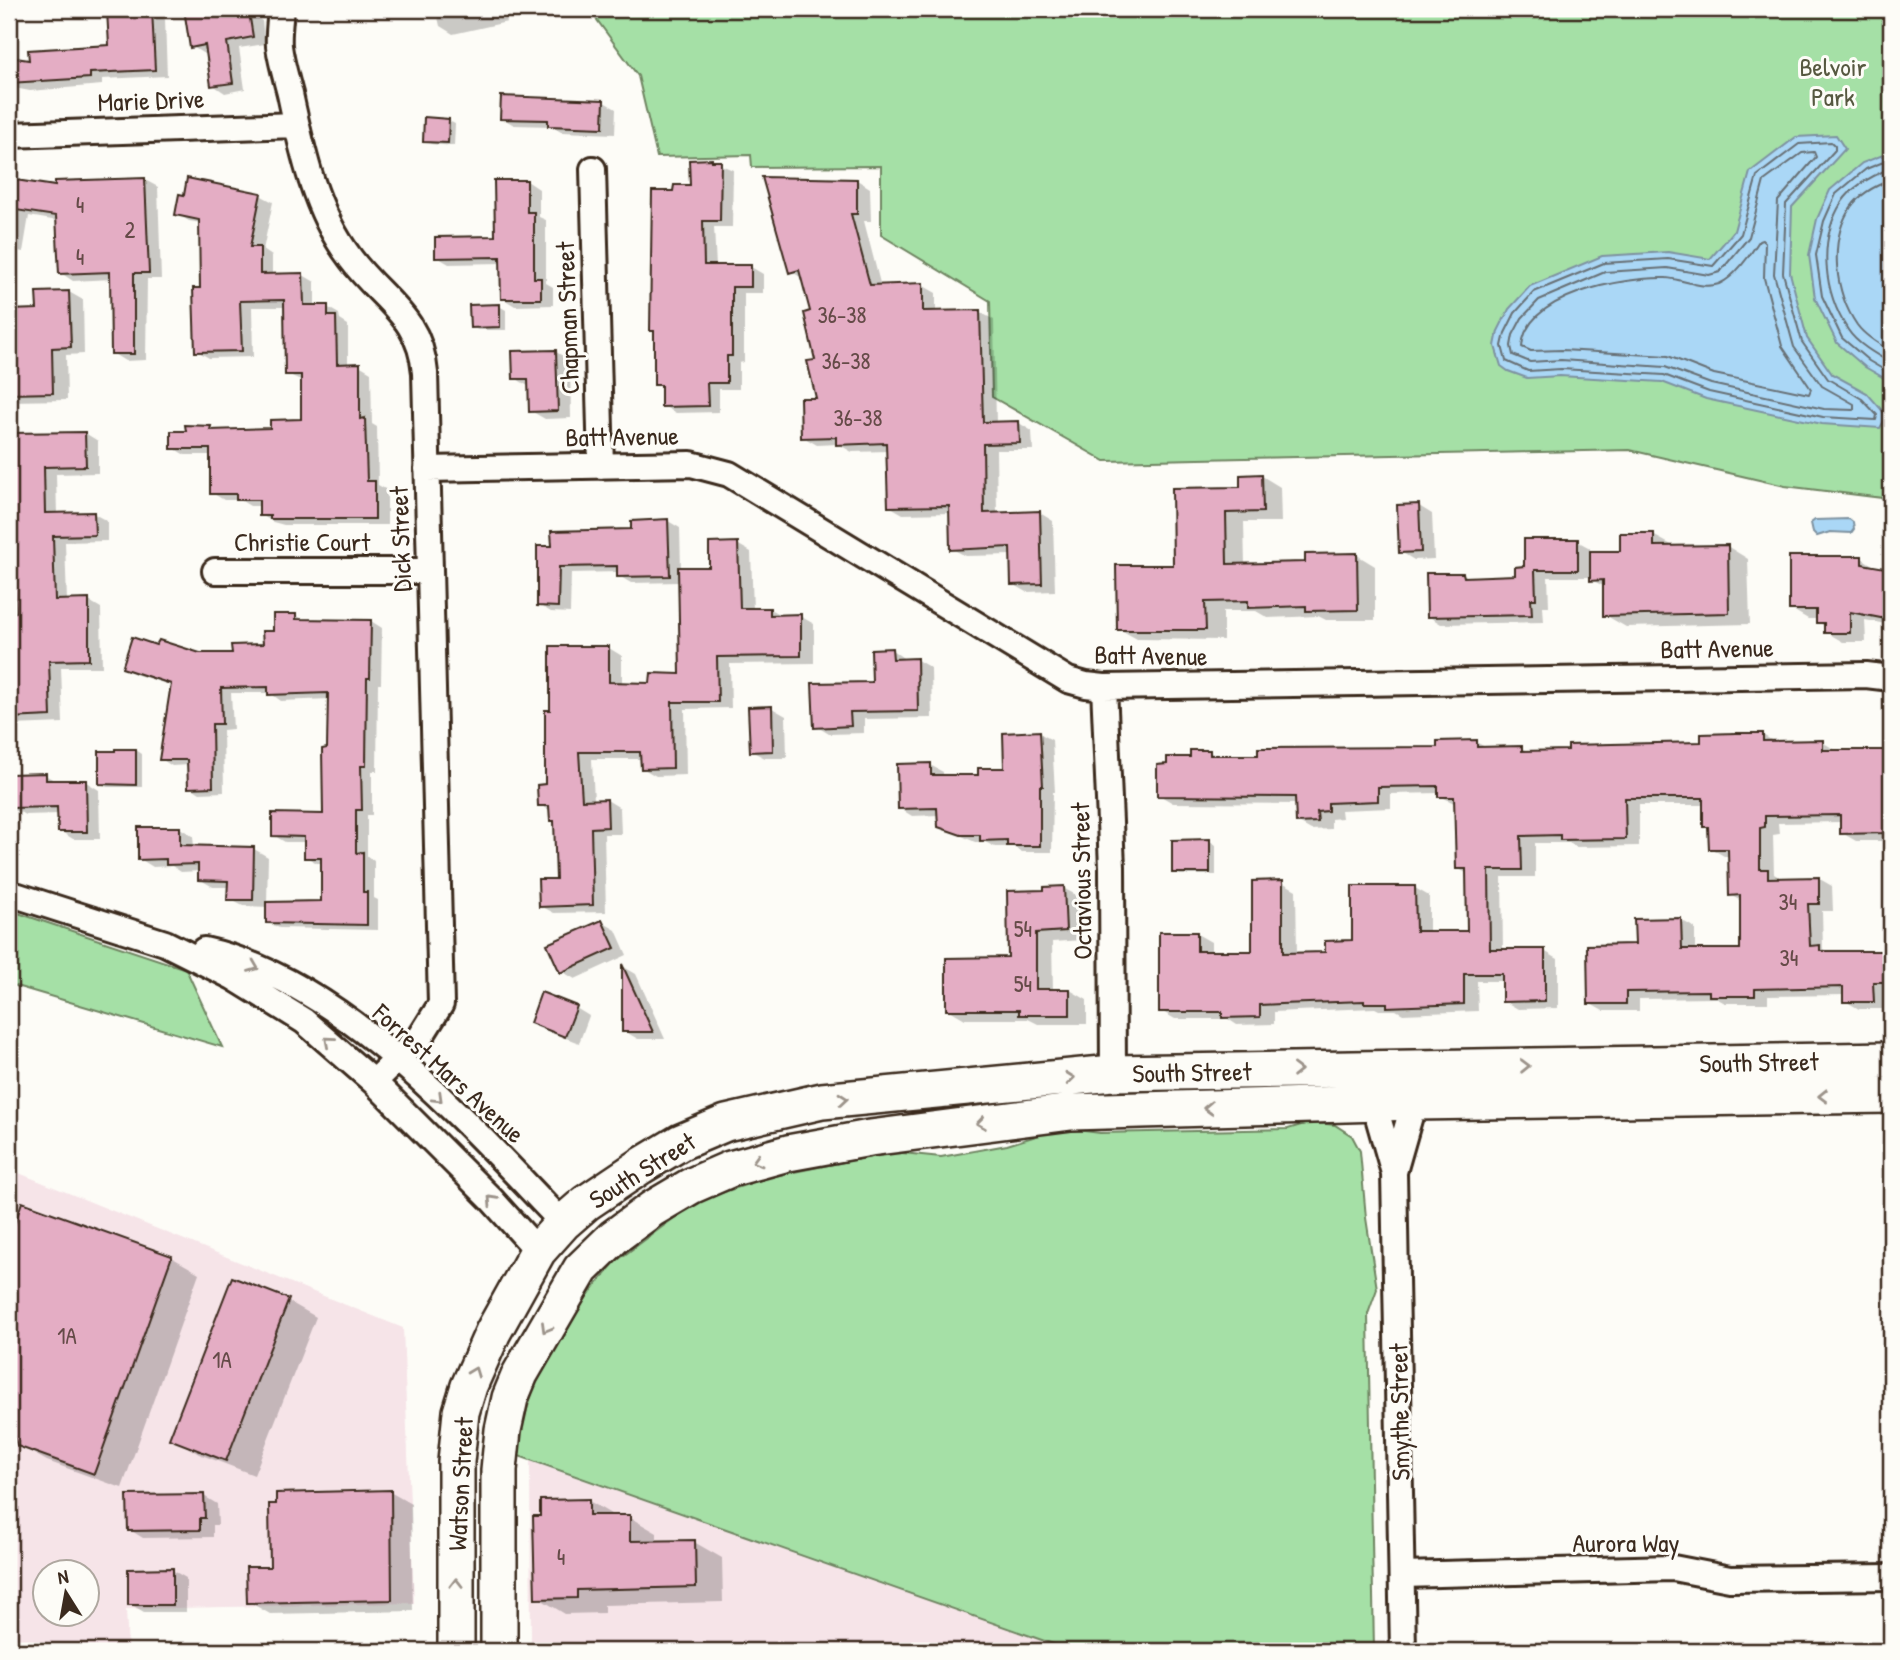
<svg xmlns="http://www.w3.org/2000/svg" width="1900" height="1660" viewBox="0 0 1900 1660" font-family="'Patrick Hand',sans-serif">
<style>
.built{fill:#f6e4e8;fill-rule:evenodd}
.green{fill:#a5e0a6;stroke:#708562;stroke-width:2}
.water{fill:#aad7f6;stroke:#7e92a0;stroke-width:2}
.shadow{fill:#0003}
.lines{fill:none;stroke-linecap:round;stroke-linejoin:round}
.shore{stroke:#676f74;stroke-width:2}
.building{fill:#e4adc4;stroke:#3b2a1e;stroke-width:2}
.street-casing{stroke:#3b2a1e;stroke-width:30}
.secondary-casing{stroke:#3b2a1e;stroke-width:40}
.street{stroke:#fdfcf7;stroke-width:24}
.secondary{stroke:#fdfcf7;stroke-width:35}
.oneway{stroke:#9c938a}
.labels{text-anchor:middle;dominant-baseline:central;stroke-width:6;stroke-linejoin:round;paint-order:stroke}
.number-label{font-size:23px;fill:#654b48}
.park-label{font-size:26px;fill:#565840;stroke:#fdfcf7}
.street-label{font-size:26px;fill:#3b2a1e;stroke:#fdfcf7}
</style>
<rect width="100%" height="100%" fill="#fdfcf7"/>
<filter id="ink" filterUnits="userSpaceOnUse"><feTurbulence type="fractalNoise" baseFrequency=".0143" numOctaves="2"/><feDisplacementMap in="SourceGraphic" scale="14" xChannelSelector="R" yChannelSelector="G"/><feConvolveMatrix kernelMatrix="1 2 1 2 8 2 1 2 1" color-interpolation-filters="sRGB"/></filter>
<g filter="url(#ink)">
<path class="built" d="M9 1169 403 1328 414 1603 126 1609 128 1651H9ZM46 1572H88V1614H46Z
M530 1461 1073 1651H531Z"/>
<path class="green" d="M589 9H1891V499L1785 486 1630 450 1105 461 992 397 990 301 881 235V166L752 167 751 155 657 157 638 76Z
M9 910 186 969 222 1047 9 984Z
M1311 1122 1335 1125 1352 1136 1360 1151 1366 1218 1377 1289 1368 1314 1374 1651H1073L513 1454 535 1384 574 1312 615 1262 697 1201 769 1177 893 1152 941 1157 1007 1145 1062 1128 1100 1133 1288 1129Z"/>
<path class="water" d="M1836 135 1845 149 1792 207 1790 273 1807 338 1832 374 1867 393 1887 416 1880 428 1822 424 1706 399 1662 382 1560 376 1527 378 1508 371 1501 366 1495 346 1498 331 1509 309 1530 286 1602 256 1668 252 1710 259 1734 231 1750 172 1796 137Z
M1891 152V382L1865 367 1837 343 1815 298 1809 255 1817 219 1830 190 1862 163Z
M1849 519 1853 522 1854 529 1851 533 1830 532 1817 536 1813 532 1811 523 1815 520Z"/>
<path class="shadow" d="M186 9H231L232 16 249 13 262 21 265 44 239 48 245 89 225 93 213 85 208 53 204 54 191 46Z
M436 9H504L507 22 453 34 440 26Z
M152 11 165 19 167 76 102 79V85L30 91 9 87V59L31 62 110 47Z
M604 102 616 109 615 134 561 132 551 126 514 125 502 118Z
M426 119 449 121 455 124 454 146 431 144 425 141Z
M712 161 733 170 732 227H714L716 267H751L763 274V293H744V362L739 363V389H719V412L676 413 663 406V388L656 384 655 332 652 330 675 193 692 186Z
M145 180 158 187 161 279H147L146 360 125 361 112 353V279L73 281 61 273 58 221 29 216 23 252 9 249V181L57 188Z
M857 180 870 188 871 221H864L881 287 922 285 936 293V312H980L994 320 996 423H1019L1032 431 1033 450H996L997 514 1040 513 1053 521 1055 591 1027 592 1013 584 1012 555 966 556 952 549 951 513 903 514 889 506 888 451 852 452 838 444 817 445 803 437 818 399 817 361 812 312 804 279 790 271Z
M527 181 539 189V217L546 220V283L553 287V305L515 306 502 298V263L449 264 437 257 497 238Z
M260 195 273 202 263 250 272 256V275H303L315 282V307H327L339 314 340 320 348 325V365H359L371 372 372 424 377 427 378 485 387 490V525H284L273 522 261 515V506H250L240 500H224L212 493V455H185L173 448 188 433 210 427 217 432 272 430 303 421V381L287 374 286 307H252L253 357 209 358 197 351 201 290V223L189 221 177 214Z
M69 292 83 300 84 354 66 355 67 400 9 401V312L39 311Z
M499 306 506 310V330H478L471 327Z
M556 352 570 360 571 418 545 419 531 411 528 386 515 378Z
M85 433 98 441V473L56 474 57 515 94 514 107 521V541L65 542 67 601H89L101 608 102 667H61L63 723 13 725 9 722V681H17L9 656V616L18 613 15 532 9 528V435Z
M1262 476 1280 487 1281 522H1244L1245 565 1307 564 1357 555 1375 566V620H1326L1318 616 1268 618 1256 611H1223V640L1137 639 1119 629 1242 489Z
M1419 506 1432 514 1434 559 1414 560 1401 552Z
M668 521 680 528 681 569H711L737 544 751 552 753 610 770 609 782 616H800L814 624V663L730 664 731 708 685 709 686 775 656 776 642 768V759H592L594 801 607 800 620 808 621 834H604L606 912 554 913 541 906 558 880 556 822 551 820V811L540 805 609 648 622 656V684H652L681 676 680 582 631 583 619 576V572L571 573 570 613 551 612 539 605 553 547Z
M1653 535 1675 547 1727 546 1748 559 1750 624 1626 627 1605 615V587L1592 580V577H1548L1549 606H1543L1544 622 1441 624 1428 616 1463 574 1470 578 1517 577 1525 568 1577 541 1590 548V553H1622Z
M1862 558 1878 569 1891 571V625L1865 620 1866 642H1843L1826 632V627L1818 622V619H1808L1791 609Z
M296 615 305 621H371L382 628 381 684H378L377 771H372V815H367V856L374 861V898L378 900V930L279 928 267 922 268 907 243 906 229 899V887H213L199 879 200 871 181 872 172 866 153 867 140 859 180 828 193 836 194 847 254 849 268 857 267 904 323 903V863H317L306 857V842H285L273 835 324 816 330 699 281 701 270 693H231L233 729 223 730 224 792 200 793 189 786V765L172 766 161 759 173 686 135 674 124 667 157 647 200 655H233L264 646 275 632Z
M892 650 906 660H917L931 668 932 718 864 719V733L829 734 816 726 874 683Z
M772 708 786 716 787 758H765L751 751Z
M1039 733 1052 740 1055 792H1053L1052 852H1022L1013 847H995L985 842H975L940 826 939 815 912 816 899 808 930 765 943 772V777L980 776 1006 769Z
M1763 735 1776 743 1822 742 1836 750 1888 751 1891 753V841H1856L1842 833V822L1778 823 1779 834 1773 835 1774 874 1782 879 1818 878 1832 886 1833 911H1822L1823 949 1830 953H1891V989H1887V1009H1859L1845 1001V995L1768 996V1003H1725L1716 998 1639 999V1011H1603L1589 1003 1637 946 1681 920 1695 928V951L1742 950 1741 901 1730 895V856H1724L1710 848V829L1705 826 1704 805H1639V846L1576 847 1569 843H1535V877H1502L1503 951H1544L1558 959V1008L1518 1009 1504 1001V981H1477L1478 1011 1403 1014 1396 1010H1379L1375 1008 1296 1011 1274 1012V1024L1237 1025 1228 1019H1175L1161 1011 1197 934 1211 942V953L1254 952 1282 882 1296 890 1297 954 1327 953 1354 942 1415 888 1429 896V932H1469L1468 874 1457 868 1456 804 1440 796V793L1391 794V808L1341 810 1342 818 1331 819V829L1311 830 1297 822V804L1173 803 1159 795 1192 759 1210 752 1219 757 1439 748 1476 742 1487 748H1522L1530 753 1703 744Z
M136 750 142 754V787H107L100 783Z
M45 775 58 782H86L99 790 100 839H73L60 831 59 814 25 815 18 811H9V776Z
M1210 841 1216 845V875H1180L1173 872Z
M1063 888 1080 897 1083 940 1052 942 1053 991 1070 990 1087 1000V1024H1038L1028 1019H965L948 1009 1010 958 1046 892Z
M602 922 616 930 627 955 575 979 561 971Z
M624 967 636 974 665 1039H638L624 1031Z
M576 1008 589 1016 579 1043 545 1030 532 1023Z
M24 1204 171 1257 199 1273 122 1488 47 1461 18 1445 9 1408V1246Z
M288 1301 316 1317 254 1475 199 1454 172 1438Z
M390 1492 411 1504 413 1611 270 1614 249 1602 272 1568Z
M204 1496 217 1504 218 1525H213V1537L143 1538 130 1530Z
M589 1501 616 1517H629L657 1533V1543L694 1542 722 1558 723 1602 604 1605V1613L565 1614 537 1597Z
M172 1570 186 1578V1612H144L130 1604Z"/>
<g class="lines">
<path class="shore" d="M1831 142 1835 146V150L1786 204 1783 273 1802 342 1828 379 1862 399 1877 415 1876 420 1823 417 1709 392 1664 375 1561 369 1528 371 1506 361 1502 346 1505 333 1515 313 1534 292 1604 263 1668 259 1713 266 1741 234 1757 176 1799 144Z
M1814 152 1816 157 1778 201 1774 274 1794 347 1822 386 1854 404V410L1824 409 1711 384 1665 367 1561 360 1530 362 1513 355 1511 346 1513 335 1522 318 1539 300 1605 272 1667 268 1709 275 1720 272 1749 237 1764 181 1802 153Z
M1891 159 1866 169 1836 194 1824 221 1816 255 1822 296 1842 338 1869 361 1891 374
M1891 168C1874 175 1853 185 1842 202 1817 241 1824 293 1848 330 1857 344 1877 355 1891 363
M1891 180C1877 185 1860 194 1851 207 1828 241 1835 293 1857 325 1865 336 1880 345 1891 351
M1762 240 1765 243 1764 278 1782 346 1811 389 1809 394 1714 374 1668 356 1562 350 1531 351 1522 347C1525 294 1624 277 1666 278 1683 279 1702 290 1719 284 1734 278 1751 254 1759 241Z"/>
</g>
<path class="building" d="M152 9 155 70 90 73V78L9 83V57L29 60 28 50 109 45 107 11Z
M184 9H220L221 16 249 12 253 37 227 42 233 83 211 86 205 45 190 48Z
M501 96 604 100 603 128 548 126V120L500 119Z
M424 117 449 119 448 143 423 142Z
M712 159V161H721L720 221H703L704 265H751V287H732V356H727V383H707L708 406 661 407V385H654V331H650L652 191H673L674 185H690L689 160Z
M762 177 857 179V214H851L870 285 923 283V311L980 310 983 422 1019 421 1020 443 983 444 984 513 1040 511 1042 584 1011 585 1010 547 950 550 949 506 888 507 886 443 836 445V437L801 438 800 398H816L807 361 815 360 804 313 810 311 799 270 789 273Z
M145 178 149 273H134V354H111L110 272 59 274 56 216 9 209V179L55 186V181Z
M187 178 261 193 250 247H260V274L303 273 304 305H328V316H336L337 364 360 363V419L365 418 367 481H375V519H270V516H259V500H236V494H210V449H171V431H186L185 425 211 426 210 430 270 428V420L301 419V375H285L284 300 240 301 242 351 195 352 193 288H200L199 220 175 215 179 194 184 195Z
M494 180H527V212H534V278H541V299H501L500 257 435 258V237L495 236Z
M69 291 71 347 52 348 53 393 9 394V310L37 309 36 292Z
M500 304V327L470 328 469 305Z
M556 350 558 411 529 412 528 379H513L512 351Z
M85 432 86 466 44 467 45 513 94 512 95 535 53 536 55 600 89 599V660L49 661 51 716 9 718V614L16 612 13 528H9V433Z
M1262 474 1263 512 1226 513 1227 564 1305 562V554L1357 553 1358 610 1306 611V606L1248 608V601L1205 602 1206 630H1117L1116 565H1173L1172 488 1240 487V475Z
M1419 504 1421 552 1399 553 1397 505Z
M668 519 670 576 617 577V566L559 567 558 607 537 606V546H552L551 531 631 529V521Z
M1620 533H1654V546L1728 545 1729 613 1603 616V580L1590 581V551H1620Z
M1524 539H1578V570H1535L1536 599H1531L1532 615 1427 617 1426 573H1463L1464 577 1515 575V567L1524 566Z
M738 542 740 608H770V615L801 614V656L717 657 718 702H672L673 768 641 769 640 752H579L582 800 607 799 608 827 591 828 593 905 539 907 538 879H556L554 821H550L549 806H538L537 785 545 784V710H550V646H609V682L650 683 651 673 680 674 678 567H709V543Z
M1789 556H1862V564L1891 569V620L1850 612V633H1824V623H1816V610H1789Z
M273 614H296V619L371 620 370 678H367L366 766H361L362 810H356V853L363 852V892H367V925L266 923V902L321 901V858H304V837L272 836V813L323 814 322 749 327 748 328 693 268 695V687L221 688 222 724H212L213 787 188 788 187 760H159L171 684 122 668 132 637 156 645 159 640 200 653H232L231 645 263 644 262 631H273Z
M892 648 893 659 917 658 918 711 850 712 851 726 814 728 812 683 872 682 871 649Z
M772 706 773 751 750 752 748 707Z
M1040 731 1043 786H1040V846H1007V840L980 841V835H961L938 827 937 808 898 809 897 764 931 763V775H978V768H1004L1003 733Z
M1736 733H1763V741L1823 740V750H1888V767H1891L1889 833 1840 834V815L1765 816V827L1760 828V869H1768V878L1819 877V904H1808L1810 946 1820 945V951H1891V982H1873L1874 1002H1843V987L1755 989V996H1709V991L1626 992V1004H1588L1587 945 1635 944 1634 919 1681 918 1682 949H1740V895L1729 896 1728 849H1709L1708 827H1703V798H1625L1626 839 1560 840V835L1521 836 1522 870H1489L1490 949H1545V1001L1502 1002V974H1464V1004L1387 1007V1003H1364V1001L1281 1004 1260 1005V1017L1222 1018V1012H1159V932H1197V951H1252V881L1283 880V953L1325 952V941L1352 940V886H1415L1416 931H1467L1466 869H1456L1454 797H1438V786L1378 787V801L1328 803V811L1317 812 1318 822 1296 823 1295 797 1157 796V765L1167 764V757H1190V750H1210V755H1258V748L1437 747V741L1477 740V747L1522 746V751L1568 750V745L1701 742V734Z
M115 749H136V785L99 784V751H115Z
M46 773V780H86L87 832H58L57 807 10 808 9 774Z
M138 827H180V845L254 847 253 900H227L228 881 198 880V864L166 865V859L138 860Z
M1210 839V873H1172V840Z
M1064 886 1066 931 1036 933V989H1070V1015H1019V1010H946V958L1008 957 1007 891 1044 890V887Z
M602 920 615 948 560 973 547 944Z
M622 964 653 1032H622Z
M541 992 577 1006 565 1037 530 1023Z
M22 1202 172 1256 94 1474 17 1446 9 1415V1241Z
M232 1277 289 1299 226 1461 169 1439Z
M391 1490 392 1600 247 1603 246 1567H270L269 1504H276V1493Z
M204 1494 205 1518H200V1530L128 1531 127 1495Z
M589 1499V1515H630V1541L695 1540 696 1587 577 1590V1598L535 1599 533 1516H540V1500Z
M173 1568V1605H128V1569Z"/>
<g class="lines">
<defs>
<path id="street" d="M281 9C280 21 278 34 279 46 281 62 286 78 290 94 302 151 315 212 351 259 382 301 420 315 425 373L441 1004 421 1036 374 1082
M9 135 296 125
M593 169 601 466
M427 469 691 464 729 474 1068 680 1086 685 1104 687 1866 675 1891 678
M215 571H430
M1104 687 1112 867 1113 1073
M9 893 165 943 233 977 304 1021 374 1082 492 1200 538 1251
M204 950C343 980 467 1124 563 1223
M1374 1103 1394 1173 1403 1651
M1394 1172 1414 1102
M1402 1575 1673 1568 1730 1579 1891 1577"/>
<path id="secondary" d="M456 1651V1462L461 1412 469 1386 493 1332 538 1251 563 1223 586 1203 641 1166 681 1142 726 1123 822 1101 1113 1073 1891 1060
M499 1651V1470L503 1430 510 1398 520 1374 581 1269 614 1237 652 1209 691 1186 730 1169 788 1153 870 1138 1071 1112 1414 1102 1891 1095"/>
</defs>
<use href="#street" class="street-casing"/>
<use href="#secondary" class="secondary-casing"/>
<use href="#street" class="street"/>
<use href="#secondary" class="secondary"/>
</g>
<defs><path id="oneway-chevron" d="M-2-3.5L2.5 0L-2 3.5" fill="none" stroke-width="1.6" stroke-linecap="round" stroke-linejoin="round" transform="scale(1.75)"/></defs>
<g class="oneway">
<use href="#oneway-chevron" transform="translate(254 967) rotate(22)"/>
<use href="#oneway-chevron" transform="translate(329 1041) rotate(-139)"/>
<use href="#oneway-chevron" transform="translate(1525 1066) rotate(-1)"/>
<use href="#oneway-chevron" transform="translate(1297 1070) rotate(-1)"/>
<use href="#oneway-chevron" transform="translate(1070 1078) rotate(-6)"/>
<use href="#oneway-chevron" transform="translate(1823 1096) rotate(179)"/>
<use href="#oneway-chevron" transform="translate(438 1098) rotate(44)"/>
<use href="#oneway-chevron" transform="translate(843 1099) rotate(-5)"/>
<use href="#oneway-chevron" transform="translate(1208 1108) rotate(178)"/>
<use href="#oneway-chevron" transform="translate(981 1123) rotate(172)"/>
<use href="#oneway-chevron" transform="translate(757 1161) rotate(164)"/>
<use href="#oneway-chevron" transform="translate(492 1200) rotate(-133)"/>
<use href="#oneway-chevron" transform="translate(546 1328) rotate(120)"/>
<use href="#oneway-chevron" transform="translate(474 1372) rotate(-69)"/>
<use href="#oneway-chevron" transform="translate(456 1583) rotate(-90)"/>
</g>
</g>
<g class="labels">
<g class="number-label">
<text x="80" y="204">4</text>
<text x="130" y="229">2</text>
<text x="80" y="256">4</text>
<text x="842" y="314">36-38</text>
<text x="846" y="360">36-38</text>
<text x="858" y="417">36-38</text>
<text x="1788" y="901">34</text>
<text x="1023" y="928">54</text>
<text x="1789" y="957">34</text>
<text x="1023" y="983">54</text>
<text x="67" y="1335">1A</text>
<text x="222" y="1359">1A</text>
<text x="561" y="1556">4</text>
</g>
<g class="park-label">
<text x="1833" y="66">Belvoir<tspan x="1833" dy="30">Park</tspan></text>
</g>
<g class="street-label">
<text transform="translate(151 100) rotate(-2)">Marie Drive</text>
<text transform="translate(567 318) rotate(-92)">Chapman Street</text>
<text transform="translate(622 436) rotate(-1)">Batt Avenue</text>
<text transform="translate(400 539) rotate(-92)">Dick Street</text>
<text x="302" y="541">Christie Court</text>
<text transform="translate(1717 648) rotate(-1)">Batt Avenue</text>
<text transform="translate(1151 655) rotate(1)">Batt Avenue</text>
<text transform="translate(1081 881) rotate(-91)">Octavious Street</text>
<text transform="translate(1759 1062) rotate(-1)">South Street</text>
<text transform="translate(1192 1072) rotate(-1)">South Street</text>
<text transform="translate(449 1073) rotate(42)">Forrest Mars Avenue</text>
<text transform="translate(642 1170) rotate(-32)">South Street</text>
<text transform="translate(1399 1412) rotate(-91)">Smythe Street</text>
<text transform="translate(460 1484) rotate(-87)">Watson Street</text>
<text x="1626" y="1542">Aurora Way</text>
</g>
</g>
<rect width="1900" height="1660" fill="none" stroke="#fdfcf7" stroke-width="35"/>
<rect x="18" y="18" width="1865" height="1625" fill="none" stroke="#3b2a1e" stroke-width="2.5" filter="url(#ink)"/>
<g transform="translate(66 1593) rotate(349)"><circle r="33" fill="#fdfcf7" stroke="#afa8a0" stroke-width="2"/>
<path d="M0-5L12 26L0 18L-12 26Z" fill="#3b2a1e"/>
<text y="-10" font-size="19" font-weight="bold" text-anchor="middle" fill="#3b2a1e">N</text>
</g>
</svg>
